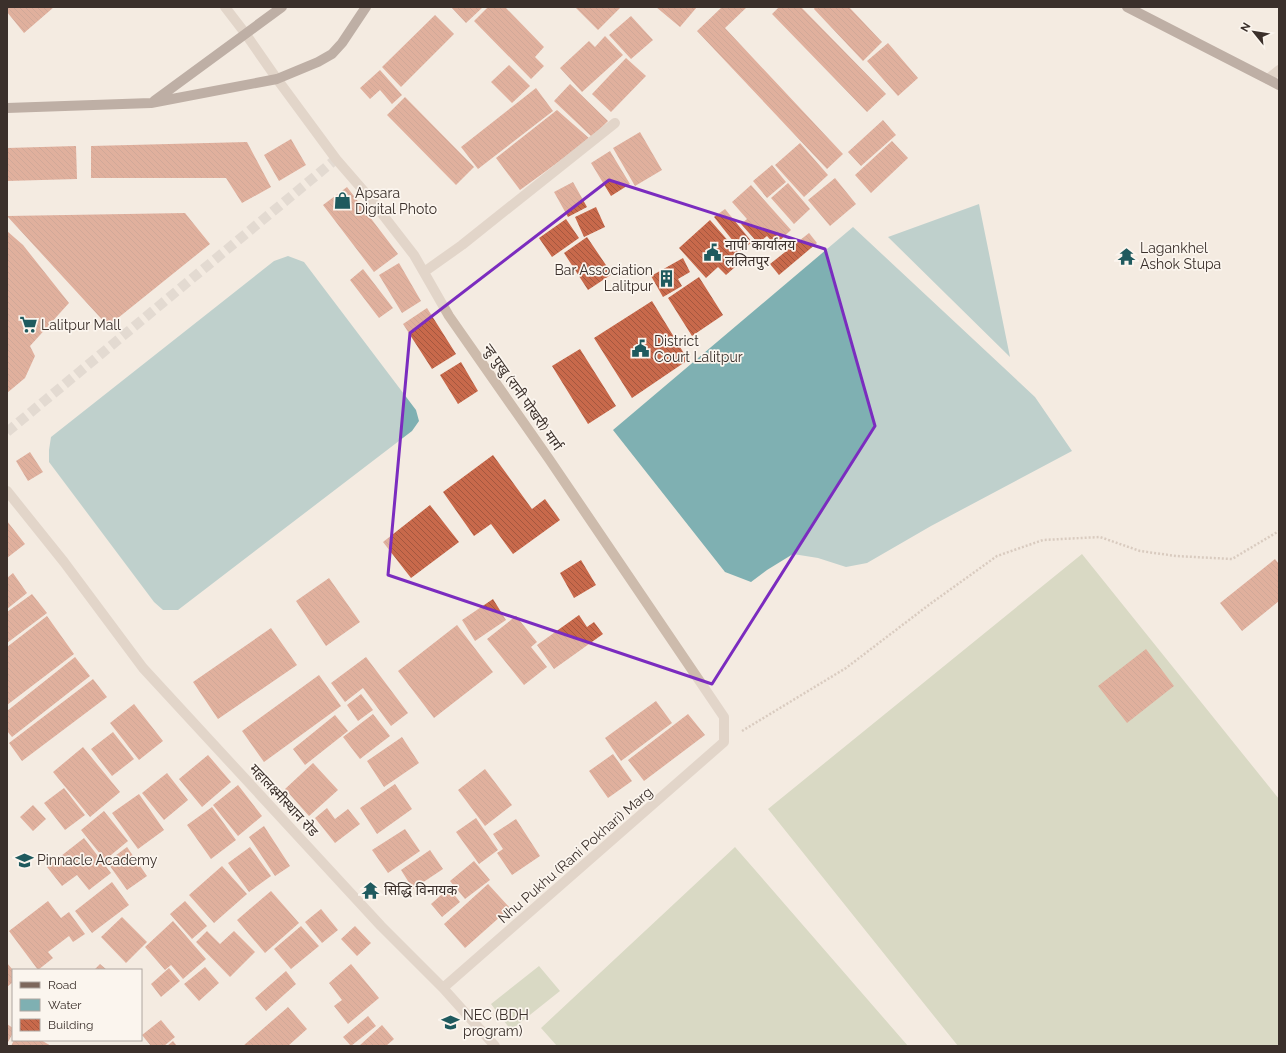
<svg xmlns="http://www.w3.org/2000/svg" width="1286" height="1053" viewBox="0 0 1286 1053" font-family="Raleway,'Noto Sans Devanagari',sans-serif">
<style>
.garden{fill:#b8c4a0}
.water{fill:#7fb0b2}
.building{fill:url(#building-back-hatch)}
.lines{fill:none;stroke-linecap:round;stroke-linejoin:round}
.minor-tunnel{stroke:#cfc6bd;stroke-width:10;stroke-dasharray:10 5;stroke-linecap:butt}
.path{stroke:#b9a596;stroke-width:2.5;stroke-dasharray:2 2;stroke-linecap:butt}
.minor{stroke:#cdbbac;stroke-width:10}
.major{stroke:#7d675c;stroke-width:10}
.marked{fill:none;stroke:#7b2cbf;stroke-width:3;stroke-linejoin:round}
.labels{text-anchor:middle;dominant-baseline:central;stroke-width:3.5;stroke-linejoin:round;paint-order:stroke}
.poi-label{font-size:14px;fill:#3b302b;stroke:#fbf5ee;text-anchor:start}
.street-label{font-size:14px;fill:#3b302b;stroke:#fbf5ee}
</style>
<defs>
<pattern id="building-back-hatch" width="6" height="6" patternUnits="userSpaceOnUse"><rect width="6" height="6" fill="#c8694b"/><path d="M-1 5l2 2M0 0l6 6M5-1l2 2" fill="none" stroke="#a4573f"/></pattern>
</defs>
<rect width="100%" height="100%" fill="#f4ebe1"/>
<path class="garden" d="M1082 554 1279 799V1046H958L768 809Z
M735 847 908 1046H557L541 1028Z
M539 966 560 991 511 1030 491 1004Z"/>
<path class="water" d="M979 204 1010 357 888 237Z
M853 227 1035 397 1072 451 931 526 867 563 846 567 818 558 793 554 767 570 751 582 725 572 613 430Z
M288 256 304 262 416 410 419 421 412 431 178 610H163L154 602 49 462V450L51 437 274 261Z"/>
<path class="building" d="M7 7H54L24 33 7 12Z
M451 7H483L466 23Z
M488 7H505L544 47 535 57 544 66 531 79 474 21Z
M575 7H621L598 30Z
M656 7H697L680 27Z
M722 7H747L725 28 843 154 827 169 697 31Z
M779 7H801L886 94 867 112 772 14Z
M815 7H849L882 42 863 61 814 9Z
M435 15 454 34 401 87 382 67Z
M631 16 653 40 631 59 609 35Z
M605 36 623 55 582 92 560 68 589 41 595 47Z
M888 43 918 78 898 96 867 61Z
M626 58 646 76 611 112 592 94Z
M509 65 530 86 512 103 491 82Z
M380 70 402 95 392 104 380 90 370 99 360 88Z
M570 84 608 121 592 137 554 101Z
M536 88 553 111 478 169 461 147Z
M405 97 474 167 456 185 387 115Z
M557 110 590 139 520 190 496 158Z
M883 120 896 135 861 166 848 152Z
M640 132 662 170 635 186 613 148Z
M291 139 306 165 279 181 264 155Z
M892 141 908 158 871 193 855 175Z
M247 142 271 187 242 203 226 178H91V146Z
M800 143 828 175 804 197 775 165Z
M76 146 77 179 7 181V148Z
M610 151 630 184 611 196 591 163Z
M772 165 786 182 767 198 753 181Z
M835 178 856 204 830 226 808 200Z
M573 182 587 207 568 217 554 192Z
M788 183 810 209 794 224 771 198Z
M751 185 791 230 775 245 767 236 758 243 741 224 747 219 732 202Z
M347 187 398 254 374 272 323 205Z
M596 207 605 227 584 237 575 217Z
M725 209 752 242 741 251 714 217Z
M185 213 210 244 108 326 7 216Z
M566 219 579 238 552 257 539 238Z
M710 220 744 259 726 275 718 267 706 278 679 248Z
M7 231 23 245 69 303 30 346 35 356 25 378 7 393Z
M809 233 817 243 779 275 770 264Z
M587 237 612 274 588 290 564 253Z
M683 258 690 272 678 279 682 286 663 297 651 276Z
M399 263 421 301 402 313 379 275Z
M363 269 393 308 379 318 350 280Z
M699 277 723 315 692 336 668 298Z
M652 301 688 360 632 398 594 338Z
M427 308 456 354 432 369 403 324Z
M580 349 616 406 588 424 552 366Z
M461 362 478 391 458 404 440 375Z
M30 452 43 472 28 481 16 461Z
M493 455 532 509 545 499 560 520 513 554 491 524 474 536 443 492Z
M430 505 459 542 411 578 383 542Z
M7 521 25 544 7 558Z
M1275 559 1279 564V601L1242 631 1220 603Z
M581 560 596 585 574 598 560 573Z
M13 573 27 593 7 609V578Z
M329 578 360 622 326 646 296 601Z
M32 594 47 613 7 643V612Z
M493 599 506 620 475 641 462 620Z
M579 615 587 627 594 622 603 634 554 669 537 645Z
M47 616 74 654 7 705V647Z
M516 616 537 642 531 647 547 667 524 685 487 639Z
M457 625 493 672 434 718 398 671Z
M271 628 297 665 218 719 193 682Z
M1146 649 1174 686 1127 723 1098 686Z
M75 657 90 676 12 737 7 731V711Z
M366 657 408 713 391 726 363 688 345 702 331 683Z
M319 675 341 706 264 762 242 731Z
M93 679 107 697 22 761 9 743Z
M361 694 373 710 358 721 347 705Z
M656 701 672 723 621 761 605 738Z
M134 704 163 741 139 760 110 723Z
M373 714 390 736 360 759 343 737Z
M688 714 705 735 644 781 628 760Z
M335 715 348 731 305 765 293 749Z
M113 732 134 759 112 776 91 749Z
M402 737 419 763 384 787 367 761Z
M83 747 120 792 90 817 53 772Z
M613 754 632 781 608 798 589 771Z
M208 755 231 782 202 807 179 779Z
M313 763 338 790 309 816 285 789Z
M485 769 512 805 485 826 458 790Z
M167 773 188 800 164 820 142 793Z
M395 784 412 809 377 834 360 808Z
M238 785 262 816 238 836 213 805Z
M64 788 85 815 65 830 44 803Z
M139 794 164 830 138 849 112 813Z
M33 805 46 819 33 831 20 817Z
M212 807 236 840 211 859 187 825Z
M327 808 335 819 348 809 360 824 335 843 315 818Z
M104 811 128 841 105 860 81 830Z
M476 818 498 850 479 864 456 832Z
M516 819 540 856 512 875 497 853 503 849 493 834Z
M264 826 290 866 275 876 249 837Z
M405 829 420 851 388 873 372 850Z
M84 838 111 873 89 890 77 875 62 886 47 867Z
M127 847 147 876 127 890 107 862Z
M250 847 271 876 249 892 228 863Z
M430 850 443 869 413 889 401 870Z
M474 861 490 880 465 899 450 881Z
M222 866 247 894 214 923 189 895Z
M112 882 129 905 92 933 75 911Z
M488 884 510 908 465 948 444 924Z
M449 888 460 902 442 917 431 904Z
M271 891 299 923 265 953 237 920Z
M48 901 61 918 69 912 85 934 73 942 69 936 48 952 53 958 38 970 9 931Z
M185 901 207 926 192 939 170 914Z
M321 909 338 930 322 943 305 922Z
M122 917 147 942 126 963 101 937Z
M173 921 206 959 183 979 171 965 165 970 145 947Z
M301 926 319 946 291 969 274 949Z
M355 926 371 943 357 956 341 939Z
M207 931 220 944 234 931 255 952 230 977 196 942Z
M7 963 13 970V982L7 987Z
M100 964 107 970H94Z
M351 964 379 998 348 1024 334 1006 342 1000 329 983Z
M205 967 219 983 199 1001 184 984Z
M169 968 180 981 161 997 151 984Z
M286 971 296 984 266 1011 255 998Z
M288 1007 307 1029 288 1046H243Z
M368 1016 376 1026 351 1046 343 1037Z
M161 1020 175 1037 164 1046H151L142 1035Z
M7 1024 13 1028V1033L7 1044Z
M382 1025 394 1039 386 1046H359Z
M14 1040H41L51 1046H11Z
M173 1041 177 1046H167Z"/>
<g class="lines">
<path class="minor-tunnel" d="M7 432 336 159"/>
<path class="path" d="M742 731 846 668 930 604 997 556 1043 540 1100 537 1140 551 1176 556 1232 559 1279 531"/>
<path class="minor" d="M225 7 245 33 277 79 336 159 369 197 414 255 449 316 549 459 724 717V742L443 988
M1268 79 1279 70
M424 272 462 245 615 123
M7 491 64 562 143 668 381 926 443 988 495 1046"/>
<path class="major" d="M1127 7 1279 85
M154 101 282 7
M7 108 151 103 277 79 318 62 332 54 342 43 366 7"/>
</g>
<path d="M0 0H1286V1053H0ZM609 180 825 249 875 426 712 684 388 575 410 333Z" fill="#f4ebe1" fill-opacity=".55" fill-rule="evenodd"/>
<path class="marked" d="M609 180 825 249 875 426 712 684 388 575 410 333Z"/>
<defs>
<symbol id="shop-bare" viewBox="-9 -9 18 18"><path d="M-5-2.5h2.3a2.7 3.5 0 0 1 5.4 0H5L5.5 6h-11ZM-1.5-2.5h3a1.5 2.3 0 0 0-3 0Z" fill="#1f5a5e" stroke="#fbf5ee" stroke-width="2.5" paint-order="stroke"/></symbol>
<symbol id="civic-bare" viewBox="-9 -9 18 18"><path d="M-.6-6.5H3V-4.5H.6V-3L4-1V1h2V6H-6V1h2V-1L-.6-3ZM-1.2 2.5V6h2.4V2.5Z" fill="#1f5a5e" stroke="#fbf5ee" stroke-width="2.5" paint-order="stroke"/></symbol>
<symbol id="temple-bare" viewBox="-9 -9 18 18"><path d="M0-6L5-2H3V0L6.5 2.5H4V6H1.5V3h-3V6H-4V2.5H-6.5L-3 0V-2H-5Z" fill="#1f5a5e" stroke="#fbf5ee" stroke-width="2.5" paint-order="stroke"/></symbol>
<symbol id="building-bare" viewBox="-9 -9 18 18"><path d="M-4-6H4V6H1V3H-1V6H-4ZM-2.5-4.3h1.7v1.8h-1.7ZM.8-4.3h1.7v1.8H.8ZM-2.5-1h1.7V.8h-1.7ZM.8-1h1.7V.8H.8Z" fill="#1f5a5e" stroke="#fbf5ee" stroke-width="2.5" paint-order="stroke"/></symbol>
<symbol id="supermarket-bare" viewBox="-9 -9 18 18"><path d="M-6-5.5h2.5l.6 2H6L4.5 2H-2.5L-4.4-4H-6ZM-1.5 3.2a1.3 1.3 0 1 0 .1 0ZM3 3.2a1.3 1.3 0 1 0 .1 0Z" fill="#1f5a5e" stroke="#fbf5ee" stroke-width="2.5" paint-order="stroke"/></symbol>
<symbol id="university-bare" viewBox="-9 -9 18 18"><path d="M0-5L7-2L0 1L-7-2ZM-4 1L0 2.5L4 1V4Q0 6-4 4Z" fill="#1f5a5e" stroke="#fbf5ee" stroke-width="2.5" paint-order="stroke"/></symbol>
</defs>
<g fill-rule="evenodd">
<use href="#shop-bare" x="330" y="188" width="25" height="25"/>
<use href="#civic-bare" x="700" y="240" width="25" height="25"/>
<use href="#temple-bare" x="1114" y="244" width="25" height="25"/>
<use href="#building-bare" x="654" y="266" width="25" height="25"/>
<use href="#supermarket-bare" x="16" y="312" width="25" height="25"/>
<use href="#civic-bare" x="628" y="336" width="25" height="25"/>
<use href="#university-bare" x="12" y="848" width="25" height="25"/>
<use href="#temple-bare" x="358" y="878" width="25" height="25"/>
<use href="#university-bare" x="438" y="1010" width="25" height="25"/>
</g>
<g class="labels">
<g class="poi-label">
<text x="355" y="193">Apsara<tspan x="355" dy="16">Digital Photo</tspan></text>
<text x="725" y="245">नापी कार्यालय<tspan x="725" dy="16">ललितपुर</tspan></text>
<text x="1140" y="248">Lagankhel<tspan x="1140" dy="16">Ashok Stupa</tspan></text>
<text x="653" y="270" text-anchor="end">Bar Association<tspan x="653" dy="16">Lalitpur</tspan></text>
<text x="41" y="325">Lalitpur Mall</text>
<text x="654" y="341">District<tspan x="654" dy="16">Court Lalitpur</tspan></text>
<text x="37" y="860">Pinnacle Academy</text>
<text x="384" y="890">सिद्धि विनायक</text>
<text x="463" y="1015">NEC (BDH<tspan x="463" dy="16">program)</tspan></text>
</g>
<g class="street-label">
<text transform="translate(523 397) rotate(55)">न्हु पुखु (रानी पोखरी) मार्ग</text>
<text transform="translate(284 800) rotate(47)">महालक्ष्मीस्थान रोड</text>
<text transform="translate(575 855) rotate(-41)">Nhu Pukhu (Rani Pokhari) Marg</text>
</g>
</g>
<rect width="1286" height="1053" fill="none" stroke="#3b302b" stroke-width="16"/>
<rect x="12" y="969" width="130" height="72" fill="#fbf5ee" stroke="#aea6a0"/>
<rect x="20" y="982" width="20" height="6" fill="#7d675c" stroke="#aea6a0"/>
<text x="48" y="989" font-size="12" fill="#3b302b">Road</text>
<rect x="20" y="999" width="20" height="12" fill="#7fb0b2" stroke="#aea6a0"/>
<text x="48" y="1009" font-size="12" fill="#3b302b">Water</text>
<rect x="20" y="1019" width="20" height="12" fill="url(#building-back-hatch)" stroke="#aea6a0"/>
<text x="48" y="1029" font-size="12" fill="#3b302b">Building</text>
<g transform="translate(1254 32) rotate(300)" stroke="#fbf5ee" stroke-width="3" paint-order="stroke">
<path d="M0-3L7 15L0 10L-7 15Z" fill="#3b302b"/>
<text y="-6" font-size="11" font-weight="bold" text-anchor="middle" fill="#3b302b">N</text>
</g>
</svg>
